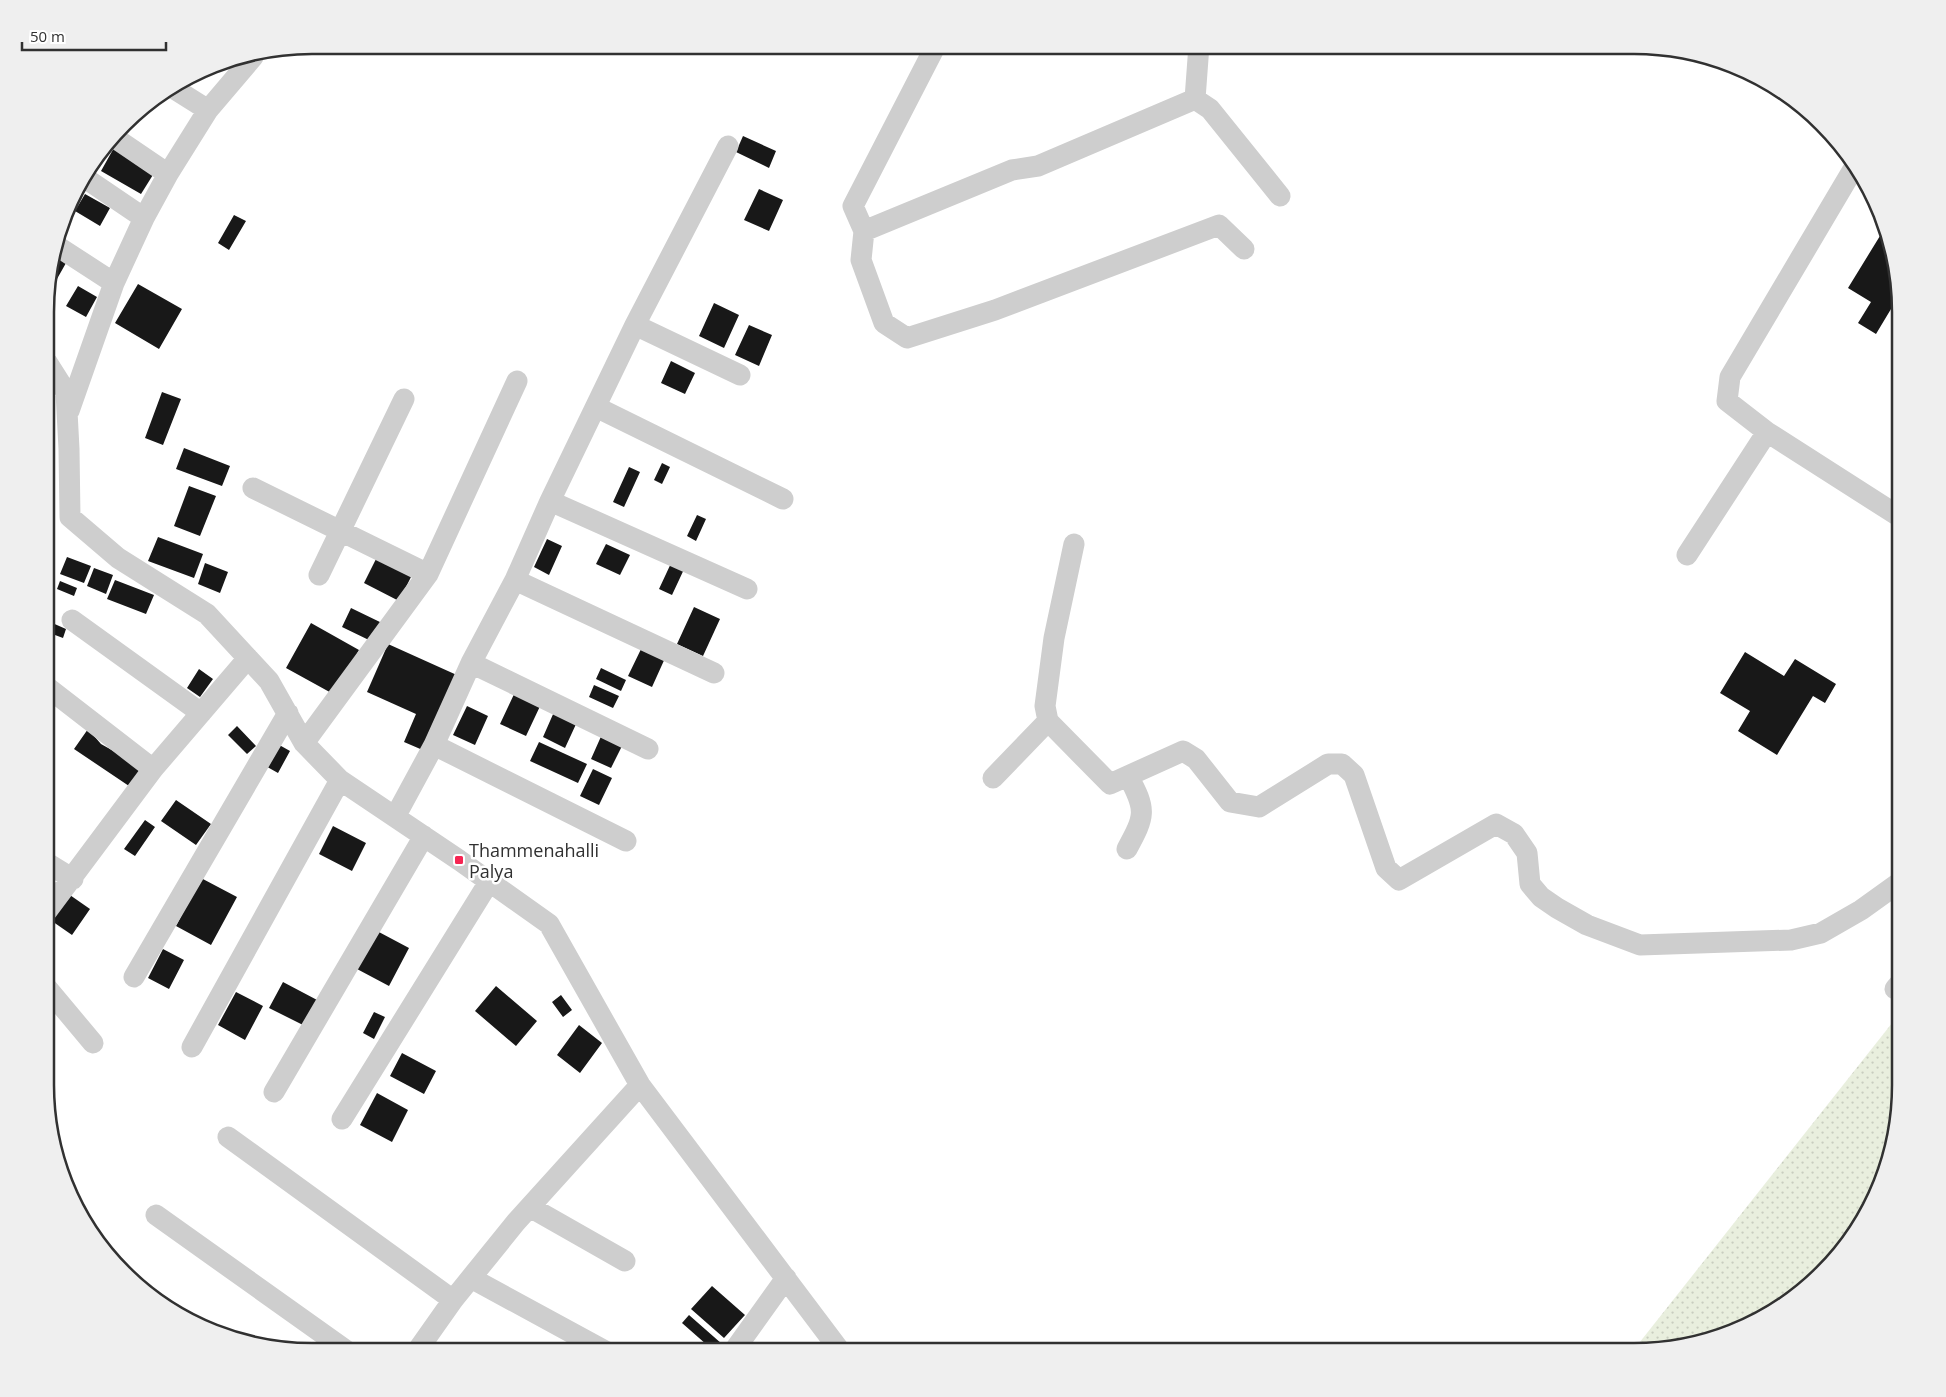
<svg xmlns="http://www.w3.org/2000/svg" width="1946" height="1397" viewBox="0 0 1946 1397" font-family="'Open Sans',sans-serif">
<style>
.grass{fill:url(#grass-dots)}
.building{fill:#181818}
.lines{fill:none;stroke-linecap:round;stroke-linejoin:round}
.minor{stroke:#cecece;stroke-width:21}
.poi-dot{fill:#f62552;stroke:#fff;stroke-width:2}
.labels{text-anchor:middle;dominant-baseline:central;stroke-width:5;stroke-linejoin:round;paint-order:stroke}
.poi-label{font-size:18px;fill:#313131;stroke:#fff;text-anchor:start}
.rim{fill:none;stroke:#313131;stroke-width:2.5}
</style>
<defs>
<pattern id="grass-dots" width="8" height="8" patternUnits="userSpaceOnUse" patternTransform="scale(1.25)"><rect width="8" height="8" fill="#e9efde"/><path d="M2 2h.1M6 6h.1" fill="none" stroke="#c8cdbf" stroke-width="1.8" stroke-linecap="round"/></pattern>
</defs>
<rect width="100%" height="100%" fill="#fff"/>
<path class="grass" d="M1900 1013V1103L1881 1187 1846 1248 1797 1297 1753 1324 1703 1343 1632 1352Z"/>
<path class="building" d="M743 136 776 151 769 168 736 152Z
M115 146 156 170 141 194 101 171Z
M759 189 783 200 769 231 744 220Z
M85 194 110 208 100 226 75 211Z
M68 208 72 210 65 220Z
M234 215 246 221 229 250 218 243Z
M1883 231 1900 294V328L1891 322 1897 313 1891 309 1876 334 1858 323 1871 302 1848 288Z
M54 255 66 263 53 286 47 283V277Z
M138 284 182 309 159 349 115 323Z
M78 286 97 297 86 317 66 306Z
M714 303 739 315 724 348 699 336Z
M749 325 772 335 759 366 735 355Z
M671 361 695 373 685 394 661 383Z
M162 392 181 399 163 445 145 438Z
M47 404 54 406 47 425Z
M184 448 230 466 222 486 176 469Z
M662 463 670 467 662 484 654 480Z
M629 467 640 472 624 507 613 502Z
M189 486 216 496 200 536 174 526Z
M697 515 706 519 696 541 687 536Z
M158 537 203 554 194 578 148 561Z
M547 539 562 546 549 575 534 567Z
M606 544 630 555 620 575 596 564Z
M47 549 53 552 47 567Z
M67 557 91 566 84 583 60 574Z
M377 557 412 575 399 601 364 583Z
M673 559 686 565 672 595 659 589Z
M205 563 228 572 220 593 198 584Z
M94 568 113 575 106 594 87 586Z
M115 580 154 595 146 614 107 599Z
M60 581 77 588 74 596 57 589Z
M694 607 720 619 703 656 677 644Z
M351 608 382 623 373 642 342 627Z
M50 622 66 629 63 638 47 632Z
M311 623 359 650 335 695 286 668Z
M388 644 459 676 425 751 404 742 416 714 367 692Z
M643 645 666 656 652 687 628 676Z
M1745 652 1784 676 1795 659 1836 684 1825 703 1813 696 1777 755 1738 731 1750 711 1720 693Z
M601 668 626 680 621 691 596 679Z
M199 669 213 679 200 697 187 688Z
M594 685 619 696 613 708 589 697Z
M516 690 542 702 526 736 500 724Z
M467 706 488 716 475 745 453 735Z
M554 712 577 722 565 748 543 737Z
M237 726 256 746 247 754 228 735Z
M88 729 101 744 142 767 129 786 74 749Z
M603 732 624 742 611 768 591 759Z
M274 742 290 751 278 773 262 764Z
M539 742 587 764 578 783 530 761Z
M593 769 612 778 599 805 580 796Z
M176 800 211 824 196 845 161 821Z
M145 820 155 827 135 856 124 849Z
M333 826 366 843 352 871 319 854Z
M201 878 237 897 211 945 176 926Z
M67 893 90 909 72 935 49 919Z
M377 931 409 948 389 986 357 969Z
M163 949 184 960 169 989 148 978Z
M283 982 319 1001 305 1026 269 1008Z
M496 986 537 1021 516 1046 475 1011Z
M236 992 263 1006 245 1040 218 1025Z
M561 995 572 1010 563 1017 552 1002Z
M374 1012 385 1017 374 1039 363 1033Z
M579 1025 602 1043 580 1073 557 1055Z
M402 1053 436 1071 424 1094 390 1076Z
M377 1093 408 1110 392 1142 360 1125Z
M712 1286 745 1315 724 1338 691 1309Z
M689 1315 722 1344 715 1352 682 1323Z"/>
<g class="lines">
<path class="minor" d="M936 45 853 206 864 231 861 260 884 323 907 338 995 310 1219 225 1244 249
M173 88 208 110
M1195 99 1210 109 1280 196
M1195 99 1199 45
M115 138 168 174
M1855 166 1730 377 1727 401 1767 432 1900 517
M85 178 144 218
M864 231 1012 170 1038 166 1195 99
M57 246 114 283
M635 325 740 375
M47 362 66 392 69 449 70 517 118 558 207 614 269 681 304 743 340 780 459 860 549 924 640 1085 841 1352
M596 407 783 499
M69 411 114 283 144 218 168 174 208 110 253 57
M253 488 428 574
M550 501 747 589
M1074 544 1054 638 1045 706 1048 721 1110 784 1183 751 1196 759 1230 802 1259 807 1328 764H1342L1354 775 1386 868 1399 880 1496 824 1514 834 1527 853 1530 884 1541 897 1557 908 1587 925 1640 945 1791 940 1821 933 1861 910 1900 882
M1687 555 1767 432
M319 575 404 399
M515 580 714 673
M72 620 201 713
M471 663 648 749
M47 687 153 769
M304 743 428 574 517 381
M434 745 626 841
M993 778 1048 721
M395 817 434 745 471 663 515 580 550 501 635 325 728 146
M1127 849C1145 816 1147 810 1128 776
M47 863 73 879
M47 911 153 769 248 658
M134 977 288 713
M47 988 93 1043
M1895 989 1900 983
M192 1047 340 780
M274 1092 424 836
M342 1119 489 882
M228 1137 453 1300
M530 1207 625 1261
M156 1215 347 1351
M471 1278 607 1352
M417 1351 453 1300 516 1222 640 1085
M733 1352 786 1278"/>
</g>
<rect class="poi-dot" x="454" y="855" width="10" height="10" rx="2.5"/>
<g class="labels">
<g class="poi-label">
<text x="469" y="850">Thammenahalli<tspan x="469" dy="21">Palya</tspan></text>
</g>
</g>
<path d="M0 0H1946V1397H0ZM312 54H1634A258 258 0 0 1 1892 312V1085A258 258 0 0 1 1634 1343H312A258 258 0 0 1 54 1085V312A258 258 0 0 1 312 54Z" fill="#efefef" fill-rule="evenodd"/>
<path class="rim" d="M312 54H1634A258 258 0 0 1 1892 312V1085A258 258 0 0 1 1634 1343H312A258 258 0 0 1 54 1085V312A258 258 0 0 1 312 54Z"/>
<path d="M22 42v8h144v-8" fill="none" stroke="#313131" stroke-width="2.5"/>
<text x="30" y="42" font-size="15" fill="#313131" stroke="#ffffff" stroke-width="4" paint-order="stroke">50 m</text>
</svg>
